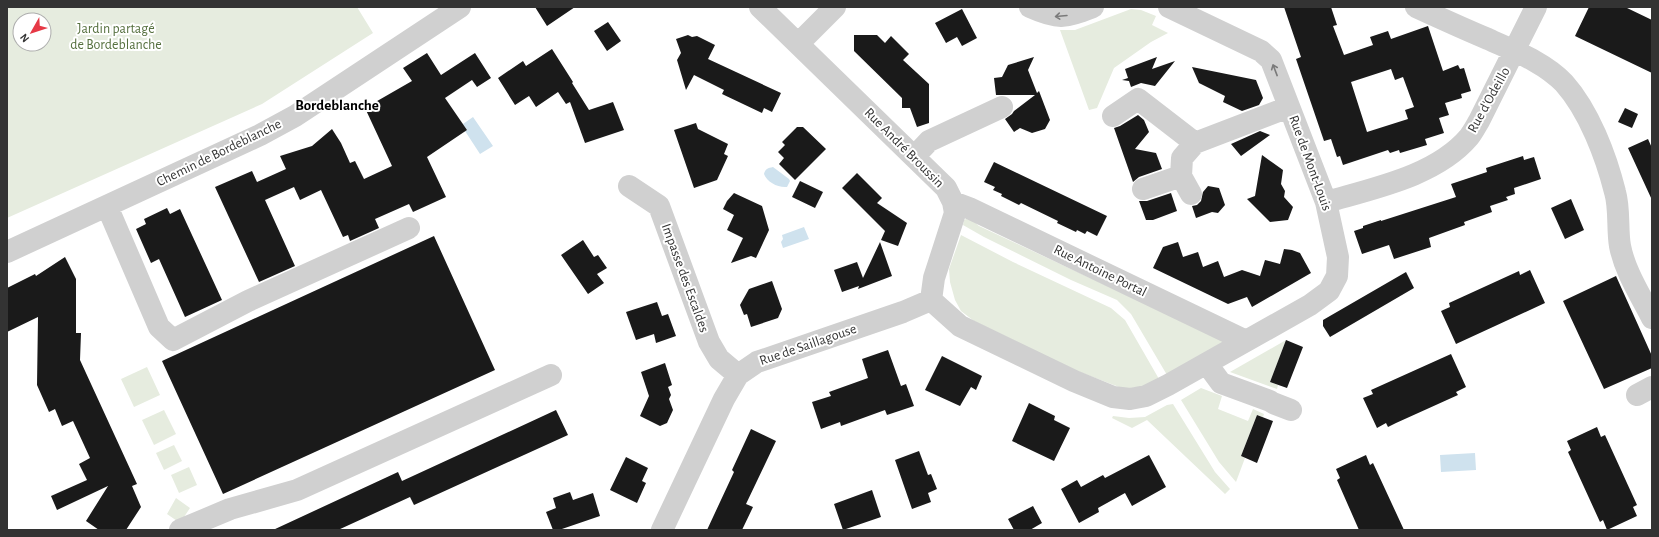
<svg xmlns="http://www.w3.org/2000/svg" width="1659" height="537" viewBox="0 0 1659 537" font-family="'Alegreya Sans',sans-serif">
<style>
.green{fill:#e6ecdf;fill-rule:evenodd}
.water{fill:#cfe2ee}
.building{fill:#1a1a1a;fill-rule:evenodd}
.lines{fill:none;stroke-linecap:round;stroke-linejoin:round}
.minor{stroke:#d0d0d0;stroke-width:22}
.oneway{stroke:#7a7a7a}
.labels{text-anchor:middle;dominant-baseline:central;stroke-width:4;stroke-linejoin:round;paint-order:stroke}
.park-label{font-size:14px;fill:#56703f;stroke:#fff}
.street-label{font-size:14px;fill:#333;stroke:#fff}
.neighbourhood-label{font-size:15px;font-weight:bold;fill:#000;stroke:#fff}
</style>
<rect width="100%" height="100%" fill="#fff"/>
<path class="green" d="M7 7H357L373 33 262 104 7 218ZM20 20H44V44H20Z
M1131 9 1141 10 1156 16 1152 25 1168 33 1151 42 1114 68 1097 108 1089 110 1060 30H1075Z
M966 219 972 220 979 226 1225 341 1167 375 1131 314 1117 300 1071 280 984 237 963 225 964 220Z
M961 235 1013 262 1111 308 1125 320 1159 379 1150 385 1127 389 1119 387 1072 369 974 321 961 311 955 300 950 282 949 269Z
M1286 340 1270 382 1278 385 1277 389 1230 372Z
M147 367 160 395 134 407 121 379Z
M1201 388 1222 396 1218 409 1248 421 1253 409 1264 414 1263 417 1257 415 1241 456 1245 458 1236 482 1219 462 1181 400Z
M1173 404 1215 472 1230 489 1225 494 1147 420 1132 428 1112 418 1113 416 1129 418 1145 417 1167 405Z
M164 410 176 434 154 445 142 420Z
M174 445 182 461 164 470 156 453Z
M189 467 197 485 179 493 171 475Z
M176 498 190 508 180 523 167 514Z"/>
<path class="water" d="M473 117 493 146 480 154 465 131 467 130 463 124Z
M773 167 789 179 790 181 787 187C778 188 767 182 764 174 765 169 768 168 773 167Z
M804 227 809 239 783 248 781 242 783 239 782 235Z
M1475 453 1476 470 1441 472 1440 455Z"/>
<path class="building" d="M535 7H575L547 26Z
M1284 7H1331L1337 25 1333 26 1344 55 1373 45 1370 37 1388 31 1391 39 1428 26 1443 71 1458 65 1460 69 1464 68 1471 91 1461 94 1462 98 1445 103 1449 115 1439 118 1444 133 1425 139 1427 145 1400 153 1399 150 1390 153 1388 150 1343 165 1340 156 1337 157 1331 139 1324 141 1296 59 1301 57ZM1391 69 1395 80 1403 77 1414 107 1405 110 1408 119 1367 132 1351 82Z
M1589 7H1625L1652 20V73L1575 36Z
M962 9 977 38 962 46 957 37 946 43 935 23Z
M608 22 621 41 607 51 594 31Z
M688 35 692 37 697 36 715 45 708 59 781 93 772 112 764 108 762 113 722 94 724 90 694 75 686 90 677 60 681 53 676 39Z
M854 35H877L885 43 891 36 909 54 903 60 929 84V123L917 127 910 108H902V98L854 51Z
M552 49 573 82 572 83 589 110 613 102 624 130 585 143 570 102 566 104 558 92 536 107 529 96 515 105 498 78 523 61 526 66Z
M427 53 441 75 475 53 491 78 477 87 472 80 445 98 467 130 427 157 446 197 413 212 409 204 375 219 379 228 350 241 348 235 343 237 321 190 300 200 294 187 265 200 295 266 259 282 215 187 252 171 257 182 286 169 280 156 312 146 332 129 341 143 350 163 355 161 364 179 392 166 365 108 412 81 403 68Z
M1034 57 1028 70 1037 93 1039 91 1050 120 1045 129 1032 133 1020 128 1014 132 1005 119 1012 114 1014 111 1035 95H996L994 78 1002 77 1008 65Z
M1157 57 1152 69 1175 61 1155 86 1141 83 1131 87 1129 81 1122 80 1128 78 1125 69Z
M1192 67 1256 80 1263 98 1259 105 1242 111 1223 102 1225 96 1199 83Z
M1625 108 1638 114 1632 128 1618 122Z
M1138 115 1144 120 1149 132 1135 149 1156 153 1162 169 1139 177 1133 182 1114 128 1120 126Z
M696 123 698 129 728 144 724 154 728 156 717 180 694 188 674 130Z
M797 127H803L826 149 795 180 779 164 784 158 778 152 785 145 782 142Z
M1260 131 1270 135 1241 156 1231 144Z
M1648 139 1652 148V200L1628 148Z
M1262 155 1283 170 1281 184 1285 191 1284 197 1293 207 1288 220 1270 222 1247 199 1255 196Z
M1523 156 1524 160 1534 157 1541 179 1514 188 1515 194 1506 197 1508 200 1490 206 1492 212 1464 222 1465 225 1429 238 1431 247 1394 259 1389 245 1362 254 1354 231 1363 228V226L1381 220V221L1456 197 1451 184 1487 172 1486 168Z
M994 162 1107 216 1097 236 1087 231 1085 234 1077 230 1076 232 1057 223 1058 221 1021 203 1019 205 1001 196 1002 194 993 190 995 187 984 182Z
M857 173 882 198 877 203 907 223 898 246 881 240 885 231 842 188Z
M800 181 823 192 815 208 792 197Z
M1208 186 1219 188 1225 205 1218 213 1212 212 1196 218 1192 206 1197 205 1201 201 1203 192Z
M734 193 762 206 769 230 756 258 751 256 731 263 743 238 727 230 734 215 723 209 727 201Z
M1171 193 1177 211 1153 220H1146L1139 201H1147Z
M1571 199 1584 230 1565 239 1551 208Z
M167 208 170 214 180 209 222 300 185 317 159 259 151 263 136 229 146 224 144 219Z
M434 236 495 370 223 494 162 361Z
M583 240 594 257 598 255 607 268 597 274 604 283 588 294 561 255Z
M880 242 892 276 858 289 859 286 842 292 834 270 857 262 863 278Z
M1178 242 1183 257 1198 252 1203 267 1218 261 1224 277 1242 270 1260 276 1265 260 1280 264 1284 249 1292 250 1300 253 1311 273 1252 307 1247 297 1228 304 1153 268 1163 247Z
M65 257 76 279V333H81L80 360 137 484 132 486 141 507 126 530H99L86 521 108 486 57 510 51 496 87 480 79 464 90 458 73 421 62 426 55 409 49 412 37 385 38 317 7 332V288L35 274 36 276Z
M1530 270 1545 303 1456 344 1441 311 1450 307 1449 303 1519 271 1520 275Z
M1406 272 1414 288 1330 337 1323 326V320Z
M1616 276 1652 356V368L1604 389 1563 301Z
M772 281 782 309 778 318 751 327 747 314 744 315 740 305 749 289Z
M657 302 662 316 668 314 676 336 656 343 654 334 636 340 626 312Z
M1286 340 1303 347 1287 388 1270 382Z
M888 350 901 386 906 384 914 406 887 415 885 410 841 426 840 422 821 429 812 402 831 396 829 392 868 378 862 359Z
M1451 354 1466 387 1456 392 1458 395 1396 423 1388 427 1386 423 1377 428 1363 398 1373 394 1371 390Z
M942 356 982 376 976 390 971 387 960 406 925 390Z
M665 363 672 385 668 387 671 395 669 399 673 410 667 423 660 426 640 416 649 396 641 372Z
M1029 403 1055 416 1054 420 1070 428 1054 461 1012 441Z
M556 410 568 435 414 505 410 497 338 530H273L398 472 402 481Z
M1257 415 1273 421 1257 463 1241 456Z
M1597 427 1601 437 1605 435 1637 505 1633 507 1637 516 1607 530 1603 520 1600 522 1568 452 1571 450 1567 441Z
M751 429 776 441 746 504 753 507 742 530H707L734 472 732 470Z
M919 451 928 475 931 474 937 489 928 493 931 502 912 509 895 460Z
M1149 455 1166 487 1132 506 1125 493 1098 508 1099 512 1079 523 1061 489 1077 480 1081 487 1103 475 1105 478Z
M1366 455 1370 465 1373 463 1404 530H1359L1337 480 1340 478 1336 469Z
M626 457 648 468 642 481 646 483 637 503 610 490Z
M872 490 881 517 843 530 834 504Z
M570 492 573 500 593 493 600 516 559 530H553L546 512 556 508 553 498Z
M1033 506 1042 523 1030 530H1014L1008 519Z"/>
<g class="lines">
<path class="minor" d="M760 7 946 188 953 202 955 213 934 278 931 300 960 326 1074 381 1113 397 1130 399 1146 396 1168 385 1310 305 1329 291 1337 276 1338 257 1326 202 1271 60 1261 51 1169 7
M1030 7C1059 20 1064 18 1093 7
M1416 7C1440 18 1464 29 1488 39 1514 51 1544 62 1564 83 1589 111 1606 156 1615 192 1620 209 1617 229 1620 246 1625 272 1641 296 1652 318
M798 44 835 7
M1113 116 1138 99 1195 143 1182 158 1181 176 1143 189
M1195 143 1289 107
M914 157 929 141 1002 107
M1181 176 1191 194
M629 186 659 206 709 342 719 359 738 375
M953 202 969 208 1246 341
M1326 202C1374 188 1436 176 1469 137 1473 132 1476 126 1479 121L1536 7
M107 206 159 327 173 340 248 301 409 228
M7 252 260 135 295 116 460 7
M1207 364 1221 383 1270 401
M1637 395 1652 387
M1273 403 1291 410
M180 530 230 509 297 490 551 375
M662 530 724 399 738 375 757 362 903 312 931 300"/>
</g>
<defs><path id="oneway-shaft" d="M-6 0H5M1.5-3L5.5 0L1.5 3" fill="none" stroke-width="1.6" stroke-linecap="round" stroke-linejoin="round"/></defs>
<g class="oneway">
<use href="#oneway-shaft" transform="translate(1061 16) rotate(175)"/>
<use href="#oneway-shaft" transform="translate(1275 70) rotate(-111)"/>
</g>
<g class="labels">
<g class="park-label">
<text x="116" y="29">Jardin partagé<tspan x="116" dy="16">de Bordeblanche</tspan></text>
</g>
<g class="street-label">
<text transform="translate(1489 100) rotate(-61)">Rue d'Odeillo</text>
<text transform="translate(904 148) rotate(45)">Rue André Broussin</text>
<text transform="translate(219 153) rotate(-26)">Chemin de Bordeblanche</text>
<text transform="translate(1310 163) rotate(70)">Rue de Mont-Louis</text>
<text transform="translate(1100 271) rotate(26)">Rue Antoine Portal</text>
<text transform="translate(685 278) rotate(70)">Impasse des Escaldes</text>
<text transform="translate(808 345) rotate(-19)">Rue de Saillagouse</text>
</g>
<g class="neighbourhood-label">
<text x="337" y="105">Bordeblanche</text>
</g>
</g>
<rect width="1659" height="537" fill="none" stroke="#333333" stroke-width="16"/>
<g transform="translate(32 32) rotate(231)"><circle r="19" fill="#ffffff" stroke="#adadad"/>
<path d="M0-3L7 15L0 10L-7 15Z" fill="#e63946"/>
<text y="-6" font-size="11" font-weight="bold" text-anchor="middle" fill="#333333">N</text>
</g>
</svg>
